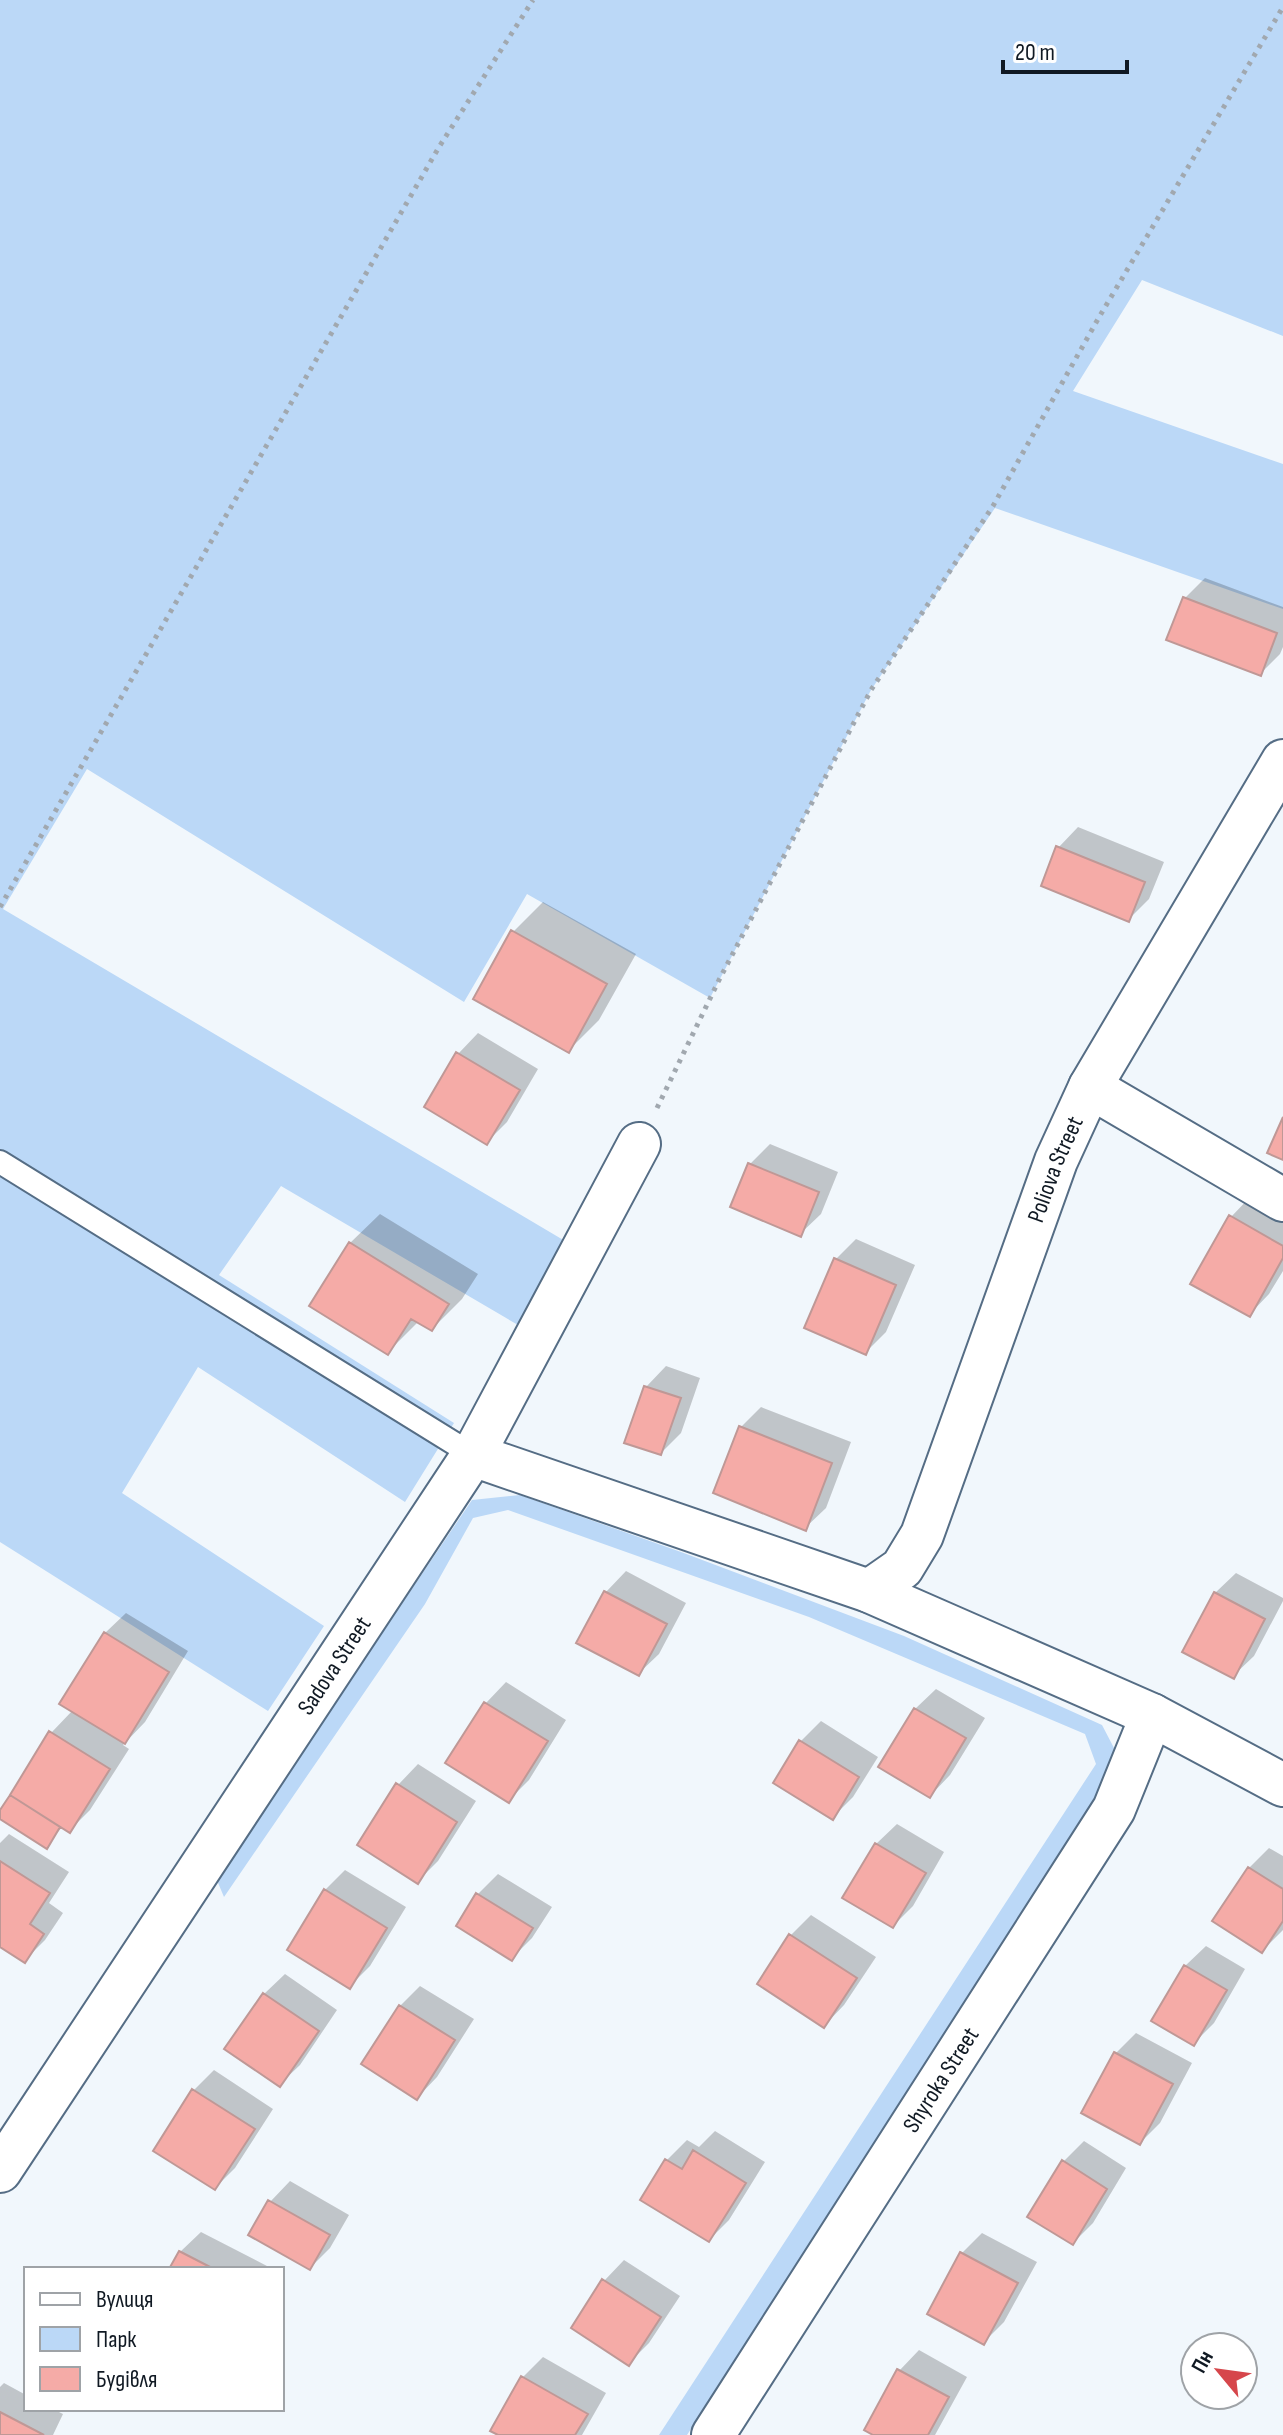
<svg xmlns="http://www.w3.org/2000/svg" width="1283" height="2435" viewBox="0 0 1283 2435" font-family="'Sofia Sans Condensed',sans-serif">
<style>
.green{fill:#bbd8f7}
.shadow{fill:#0003}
.building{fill:#f5aba7;stroke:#bf9896;stroke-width:2}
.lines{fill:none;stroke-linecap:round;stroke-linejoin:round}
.service-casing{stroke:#556d85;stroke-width:26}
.minor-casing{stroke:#556d85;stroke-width:46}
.path{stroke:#a1a8af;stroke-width:5;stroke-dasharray:4 6;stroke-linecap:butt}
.service{stroke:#fff;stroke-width:22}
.minor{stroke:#fff;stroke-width:42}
.labels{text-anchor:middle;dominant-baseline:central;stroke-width:6;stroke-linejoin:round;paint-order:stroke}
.street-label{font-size:24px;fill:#101923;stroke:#fff}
</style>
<rect width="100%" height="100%" fill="#f1f7fc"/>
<path class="green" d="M0 0H1283V336L1142 280 1073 391 1283 464V609L995 508 871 690 710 998 527 894 464 1002 87 769 3 909 565 1241 518 1325 281 1186 219 1275 454 1423 405 1502 198 1367 122 1493 324 1626 268 1711 0 1542Z
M520 1495 681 1552 904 1636 1102 1725 1114 1748 1108 1792 687 2435H659L1096 1764 1085 1734 809 1617 508 1510 473 1518 425 1604 224 1897 216 1878 472 1500Z"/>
<path class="shadow" d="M1205 578 1283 607V647L1280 654 1260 674 1185 598Z
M1078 827 1164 862 1149 899 1129 919 1058 848Z
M543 902 636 954 599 1020 569 1050 513 932Z
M478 1033 538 1069 507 1122 487 1142 458 1054Z
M770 1144 838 1172 821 1214 800 1234 750 1164Z
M1251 1196 1283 1214V1271L1269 1294 1249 1315 1231 1217Z
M380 1214 478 1274 462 1299 432 1329 419 1321 388 1352 350 1243Z
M856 1239 915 1265 886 1332 866 1352 836 1259Z
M666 1366 700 1378 681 1433 661 1453 627 1441 646 1387Z
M761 1407 851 1442 826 1508 805 1528 741 1427Z
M626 1571 686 1603 659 1654 638 1674 579 1642 606 1592Z
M1236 1573 1283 1598V1601L1254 1656 1233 1676 1215 1593Z
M126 1613 188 1651 145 1722 123 1745 129 1749 90 1810 70 1830 63 1826 46 1846 0 1817V1814L51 1733 73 1710 105 1633Z
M506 1682 566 1720 529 1780 508 1801 448 1762 486 1703Z
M936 1689 985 1718 950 1775 930 1796 915 1709Z
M821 1721 878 1757 853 1797 833 1817 800 1742Z
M418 1764 476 1801 438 1861 418 1881 398 1785Z
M897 1824 944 1852 913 1906 893 1926 876 1844Z
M9 1834 69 1872 49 1903 63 1913 45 1940 25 1960 0 1944V1843Z
M1269 1848 1283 1856V1930L1262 1951 1249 1868Z
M345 1870 406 1907 370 1966 350 1986 325 1890Z
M498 1874 552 1907 532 1938 512 1958 458 1925 478 1894Z
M811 1915 876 1957 844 2005 824 2026 791 1935Z
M1206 1946 1245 1969 1214 2023 1193 2044 1185 1966Z
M285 1974 337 2010 300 2065 279 2085 264 1994Z
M420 1986 474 2019 437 2077 417 2098 400 2006Z
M1136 2033 1192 2063 1160 2123 1140 2143 1116 2053Z
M214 2070 273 2109 235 2168 215 2188 194 2090Z
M715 2131 765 2162 729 2220 709 2240 667 2160 687 2140 699 2147Z
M1084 2141 1126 2168 1093 2223 1073 2243 1063 2162Z
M290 2181 349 2215 330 2248 310 2268 270 2202Z
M201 2232 267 2266 266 2269H171L180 2252Z
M982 2233 1037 2262 1004 2322 984 2342 962 2253Z
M624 2260 680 2296 649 2343 629 2363 604 2281Z
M919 2350 967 2377 935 2435H877L899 2371Z
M543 2357 606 2393 582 2435H502L493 2430 523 2377Z
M4 2383 26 2395V2409H53L63 2414 53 2435H0V2387Z"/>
<path class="building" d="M1183 597 1277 633 1261 676 1166 640Z
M1056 846 1145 882 1129 922 1041 886Z
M511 930 607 984 569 1053 473 999Z
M456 1052 520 1090 487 1145 424 1107Z
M1283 1117V1160L1267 1153Z
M748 1163 819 1192 801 1237 730 1207Z
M1229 1215 1283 1246V1258L1250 1317 1190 1284Z
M349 1242 449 1304 432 1331 411 1319 388 1355 309 1306Z
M834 1258 896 1285 866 1355 804 1328Z
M644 1386 681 1398 661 1455 624 1443Z
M739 1426 832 1463 806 1531 713 1493Z
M604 1591 667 1624 639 1676 576 1643Z
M1214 1592 1265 1619 1234 1679 1182 1652Z
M104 1632 169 1672 125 1744 59 1704Z
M484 1702 548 1741 509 1803 445 1763Z
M914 1708 966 1738 930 1798 878 1767Z
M49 1731 110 1769 70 1833 10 1795Z
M799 1740 859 1777 833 1820 773 1783Z
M396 1783 457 1822 418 1884 357 1845Z
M10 1795 60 1827 47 1849 0 1819V1810Z
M875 1843 926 1873 893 1928 842 1898Z
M0 1861 50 1893 30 1924 44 1934 25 1963 0 1947Z
M1248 1867 1283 1889V1921L1262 1953 1212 1921Z
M324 1889 387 1928 350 1989 287 1950Z
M476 1893 533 1928 512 1961 456 1926Z
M789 1934 857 1978 824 2028 757 1984Z
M1184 1965 1227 1990 1194 2046 1151 2021Z
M263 1993 319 2031 280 2087 224 2049Z
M399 2005 455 2040 417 2100 361 2064Z
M1114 2052 1173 2084 1140 2145 1081 2113Z
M192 2089 255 2129 215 2190 153 2151Z
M693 2150 746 2183 709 2242 640 2200 665 2159 682 2169Z
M1062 2160 1107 2189 1073 2245 1027 2217Z
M268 2200 330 2235 310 2270 248 2235Z
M179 2251 214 2269H169Z
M960 2252 1018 2283 984 2345 927 2314Z
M602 2279 661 2317 629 2366 571 2328Z
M897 2369 949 2397 928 2435H873L864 2430Z
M521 2376 588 2414 575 2435H498L490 2431Z
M0 2412 44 2435H0Z"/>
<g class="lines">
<defs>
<path id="service" d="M0 1162 473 1455"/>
<g id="minor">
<path d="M1090 1087 1283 1200"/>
<path d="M473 1455 869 1591 1152 1715 1283 1785"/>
<path id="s1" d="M869 1591 902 1568 922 1535 1056 1161 1090 1087 1283 761"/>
<path id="s2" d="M0 2171 473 1455 639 1144"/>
<path id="s3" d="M713 2435 1114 1809 1152 1715"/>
</g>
</defs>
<use href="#service" class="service-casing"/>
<use href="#minor" class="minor-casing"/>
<path class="path" d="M0 907 439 147 533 0
M657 1108 719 980 871 690 993 506 1098 319 1283 7"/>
<use href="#service" class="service"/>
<use href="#minor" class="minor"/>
</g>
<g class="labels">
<g class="street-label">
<text stroke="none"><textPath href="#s1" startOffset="468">Poliova Street</textPath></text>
<text stroke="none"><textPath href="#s2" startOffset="606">Sadova Street</textPath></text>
<text stroke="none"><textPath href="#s3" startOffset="422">Shyroka Street</textPath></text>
</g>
</g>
<rect x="24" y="2267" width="260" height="144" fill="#ffffff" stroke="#9fa3a7" stroke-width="2"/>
<rect x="40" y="2293" width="40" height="12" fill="#ffffff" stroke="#9fa3a7" stroke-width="2"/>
<text x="96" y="2307" font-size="24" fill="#101923">Вулиця</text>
<rect x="40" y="2327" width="40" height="24" fill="#bbd8f7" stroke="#9fa3a7" stroke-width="2"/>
<text x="96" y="2347" font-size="24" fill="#101923">Парк</text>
<rect x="40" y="2367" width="40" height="24" fill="#f5aba7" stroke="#9fa3a7" stroke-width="2"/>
<text x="96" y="2387" font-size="24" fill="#101923">Будівля</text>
<g transform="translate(1219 2371) rotate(299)"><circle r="38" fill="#ffffff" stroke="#9fa3a7" stroke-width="2"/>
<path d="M0-6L14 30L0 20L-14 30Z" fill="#d6464b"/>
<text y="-12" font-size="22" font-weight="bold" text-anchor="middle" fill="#101923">Пн</text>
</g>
<path d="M1003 60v12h124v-12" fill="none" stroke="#101923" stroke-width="4"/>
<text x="1015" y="60" font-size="24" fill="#101923" stroke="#ffffff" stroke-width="6" paint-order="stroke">20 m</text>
</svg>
